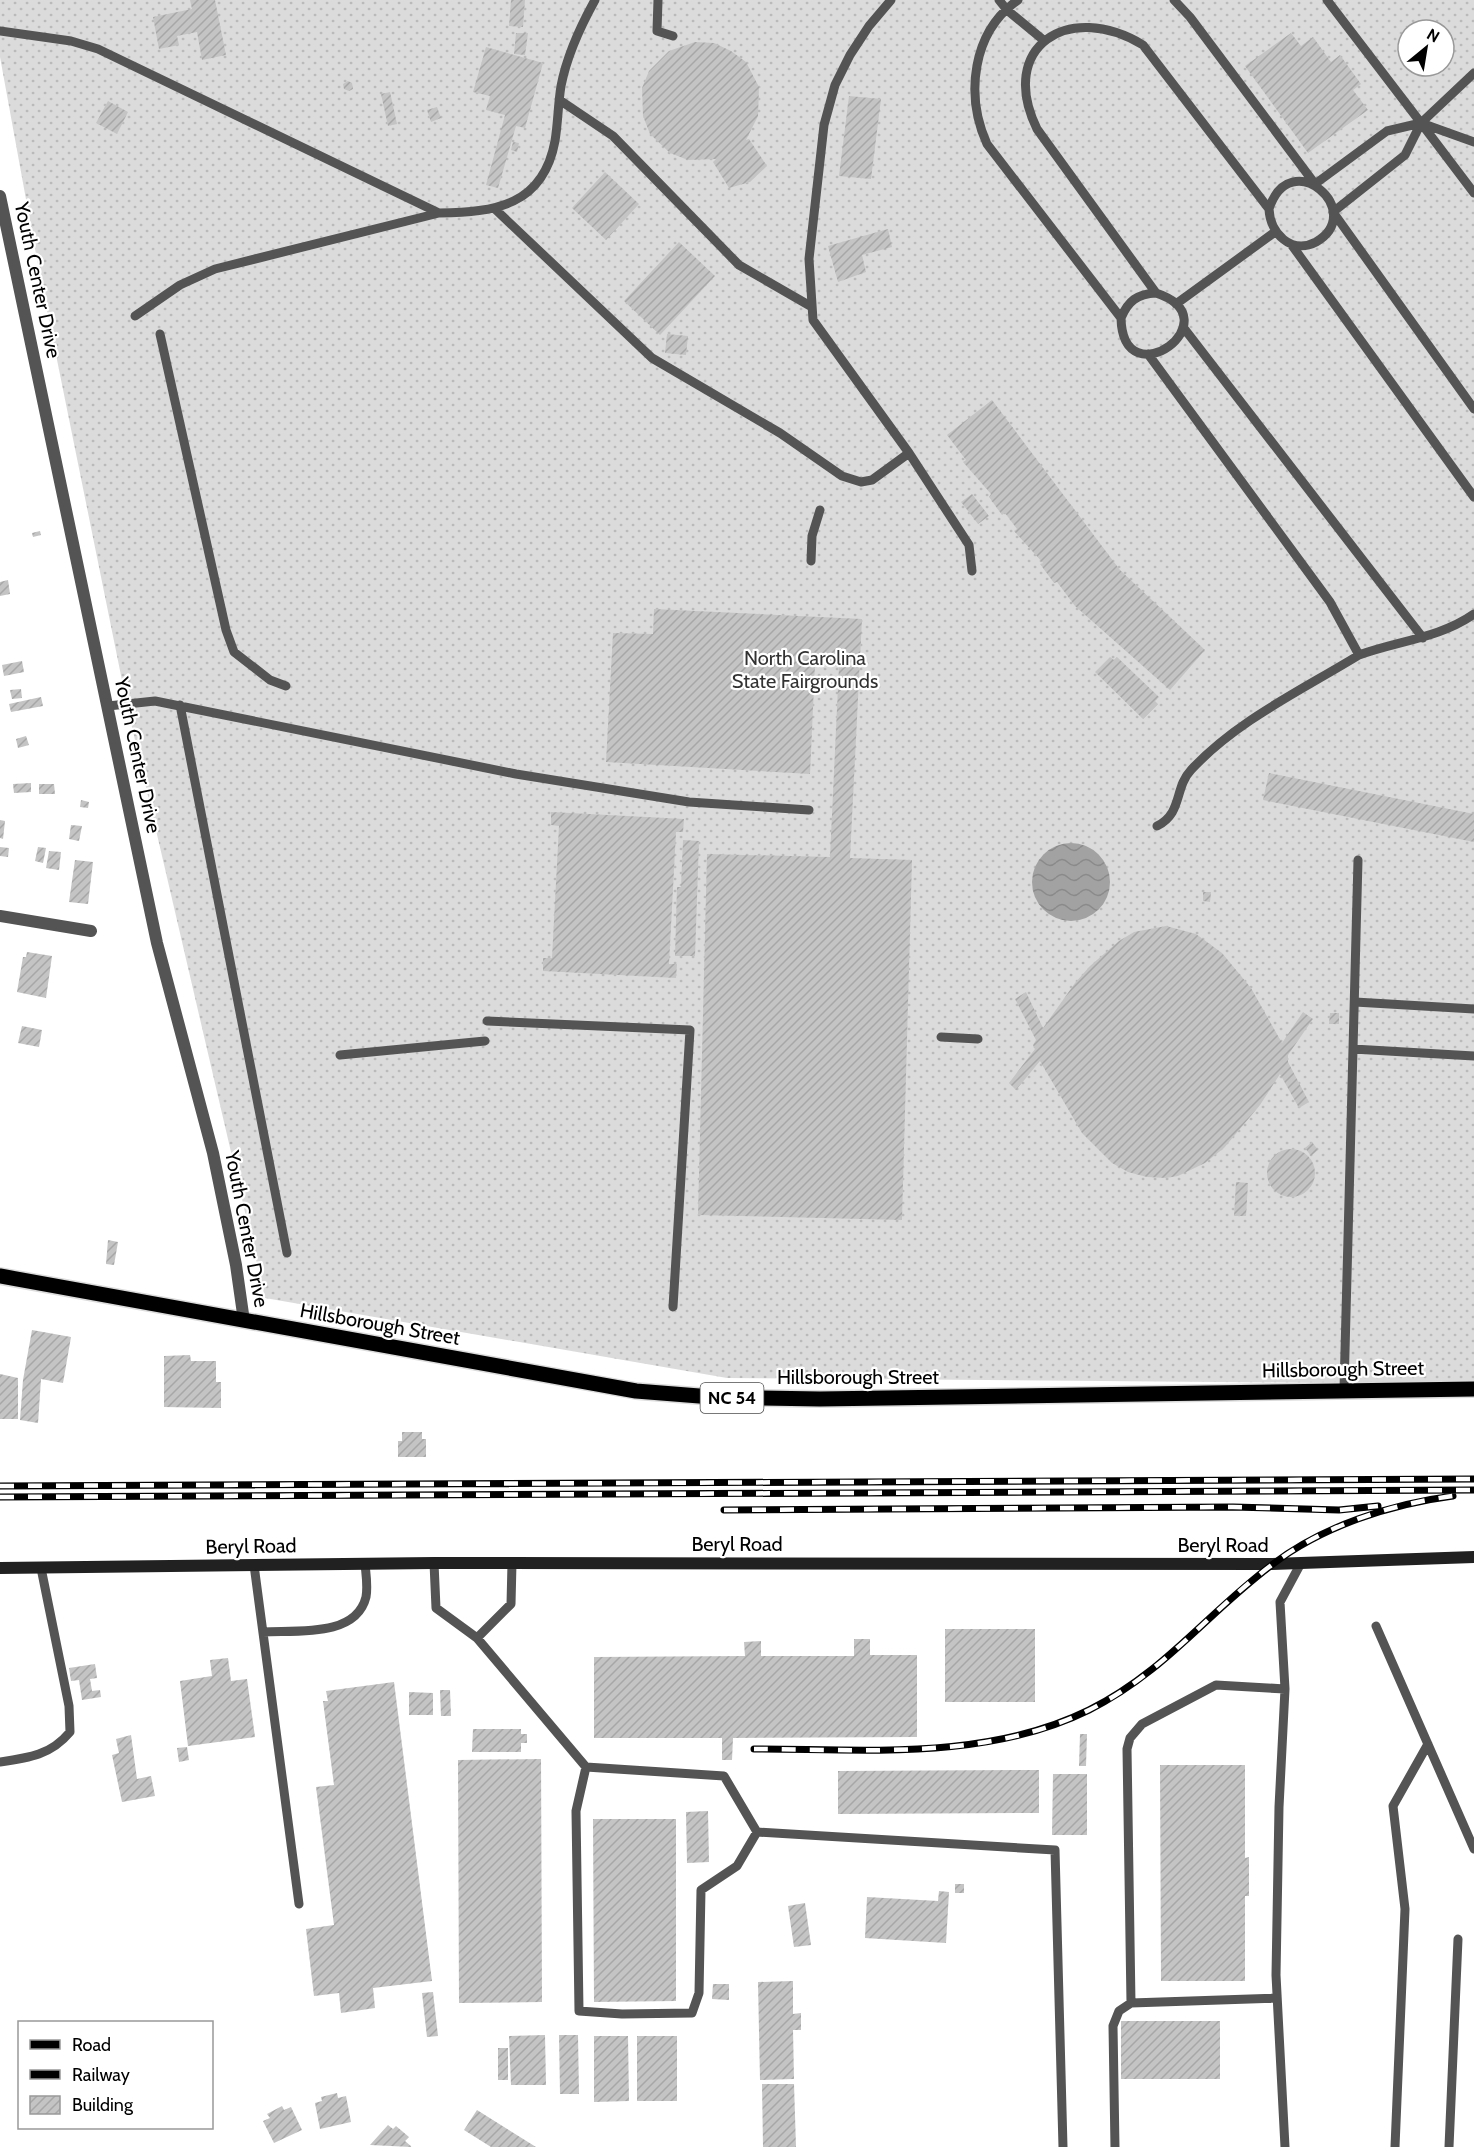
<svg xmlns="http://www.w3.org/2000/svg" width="1474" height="2147" viewBox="0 0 1474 2147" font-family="Cabin,sans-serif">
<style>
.grass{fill:url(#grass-dots);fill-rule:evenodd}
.water{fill:url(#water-waves)}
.building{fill:url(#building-hatch)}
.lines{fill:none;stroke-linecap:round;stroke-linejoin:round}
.primary-casing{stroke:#dbdbdb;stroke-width:18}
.lane{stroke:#545454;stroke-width:9}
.street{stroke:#545454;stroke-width:12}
.secondary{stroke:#212121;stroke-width:12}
.primary{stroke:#000;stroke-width:15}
.rail-casing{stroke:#000;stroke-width:7}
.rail{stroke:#fff;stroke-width:4.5;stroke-dasharray:14;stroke-linecap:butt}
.labels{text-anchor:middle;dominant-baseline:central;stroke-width:4.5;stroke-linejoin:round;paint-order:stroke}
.shield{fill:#fff;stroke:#4c4c4c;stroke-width:1.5}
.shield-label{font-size:18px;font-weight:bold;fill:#000}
.street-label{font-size:20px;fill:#000;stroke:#fff}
.park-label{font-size:20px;fill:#323232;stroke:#fff}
</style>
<defs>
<pattern id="grass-dots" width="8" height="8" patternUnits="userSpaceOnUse" patternTransform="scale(1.5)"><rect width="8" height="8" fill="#dbdbdb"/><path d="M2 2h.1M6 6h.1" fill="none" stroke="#bababa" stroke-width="1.8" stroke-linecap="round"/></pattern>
<pattern id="water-waves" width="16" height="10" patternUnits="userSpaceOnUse" patternTransform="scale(1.5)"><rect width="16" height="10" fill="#a2a2a2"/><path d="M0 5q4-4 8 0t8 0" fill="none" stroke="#8a8a8a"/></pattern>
<pattern id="building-hatch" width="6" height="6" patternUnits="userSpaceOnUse" patternTransform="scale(1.5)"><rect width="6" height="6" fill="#c4c4c4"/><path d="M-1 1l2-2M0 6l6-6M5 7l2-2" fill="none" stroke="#a7a7a7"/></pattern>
</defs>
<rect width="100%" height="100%" fill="#fff"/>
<path class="grass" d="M0 0H1474V1384L727 1378 265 1298 128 710 40 276 0 57ZM1408 30H1444V66H1408Z"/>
<path class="water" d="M1032 882a39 39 0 1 1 78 0a39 39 0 1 1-78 0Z"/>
<path class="building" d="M190 0H215L226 55 202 60 197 32 177 36 179 45 159 49 153 17 192 9Z
M511 0H525L523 27 509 26Z
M516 33H528L525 55 514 54Z
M1291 33 1301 46 1313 37 1331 62 1340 55 1361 84 1353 90 1368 110 1308 153 1245 66Z
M695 42 714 43 731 51 746 62 759 87 758 116 746 140 749 139 767 166 750 182 729 188 713 162 716 159 688 160 670 153 650 134 643 116 642 88 649 71 669 51Z
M486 47 543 63 525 128 516 126 498 188 486 185 505 115 486 110 490 96 473 92Z
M348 81 352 83 353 89 349 91 344 89 343 84Z
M390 92 397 124 388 126 381 94Z
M849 96 881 99 871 179 839 176Z
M108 101 128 112 117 134 96 123Z
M437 107 441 118 431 122 427 110Z
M513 142 519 143 517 152 511 150Z
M605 172 639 204 606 240 572 208Z
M888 229 892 247 862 255 866 272 838 282 828 246Z
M679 242 715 276 660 335 624 301Z
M667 334 688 336 686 355 665 353Z
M992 400 1120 570 1205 650 1170 690 1075 606 1057 582 1054 583 1040 564 1043 563 1014 531 1017 529 1005 513 1002 515 989 497 991 494 963 462 966 460 947 435Z
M972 494 989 516 978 524 961 502Z
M40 531 41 535 33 537 32 533Z
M8 580 10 594 0 596V582Z
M654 609 862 619 850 858 912 860 902 1220 698 1215 707 854 830 857 839 666 815 664 810 774 606 762 613 633 653 634Z
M1110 657 1114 660 1117 657 1159 697 1155 701 1158 704 1143 719 1095 672Z
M22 661 24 672 4 676 2 665Z
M21 689 22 698 12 699 10 690Z
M41 697 43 706 11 712 9 704Z
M26 736 29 745 18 748 16 739Z
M1269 773 1474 814V842L1263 800Z
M31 783V792L14 793 13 784Z
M39 784H54L55 794H39Z
M81 800 89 802 88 808 80 807Z
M551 812 684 819 683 832H676L669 964H677L676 978 543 971V958H552L559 826 551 825Z
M0 820 5 821 3 839 0 838Z
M71 825 82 826 79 841 69 839Z
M683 840 699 841 695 956H675L677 887H681Z
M0 847 9 848 8 857 0 856Z
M38 847 46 848 43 863 35 861Z
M49 851 61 852 59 870 46 868Z
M75 860 93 862 88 904 69 902Z
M1203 892H1211L1210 902 1203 901Z
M1166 926 1196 934 1222 953 1251 988 1282 1043 1303 1012 1313 1019 1288 1055V1062L1309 1102 1299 1108 1280 1074 1260 1105 1224 1148 1205 1163 1178 1176 1166 1178 1147 1177 1128 1172 1112 1163 1082 1133 1040 1061 1016 1090 1009 1083 1035 1049 1033 1045 1036 1040 1015 999 1026 992 1043 1028 1075 983 1090 966 1119 941 1134 932Z
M27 952 52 956 46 998 17 992 23 957H26Z
M1330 1013H1339V1024H1329Z
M22 1026 42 1030 39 1047 18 1043Z
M1312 1142 1318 1150 1311 1156 1305 1148Z
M1267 1173a24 24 0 1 1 48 0a24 24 0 1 1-48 0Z
M1236 1182 1248 1183 1246 1216H1234Z
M108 1240 118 1242 114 1265 106 1264Z
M32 1330 71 1337 63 1383 41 1379 38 1423 20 1420 23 1380Z
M190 1355 191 1361H216V1382H221V1408L164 1407V1356Z
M0 1374 18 1378V1419H0Z
M402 1432H422V1439H426V1457H398V1441H402Z
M945 1629H1035V1702H945Z
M854 1639H870V1655H917V1737L733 1738 732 1760H722V1738H594V1657L745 1656 744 1642 761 1641V1656H854Z
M228 1658 231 1681 247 1679 255 1737 188 1746 180 1681 212 1676 210 1660Z
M95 1664 97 1678 90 1679 92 1691 100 1690 101 1697 82 1700 79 1680 71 1681 69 1668Z
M394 1682 432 1981 373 1988 375 2008 341 2013 339 1993 314 1996 306 1929 334 1925 316 1787 334 1785 323 1701H328L326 1691Z
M440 1690H450L451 1716H441Z
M409 1692 433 1693V1715H409Z
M473 1729H521V1734H527V1743H521V1752H472Z
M1080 1734H1087L1086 1766H1079Z
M131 1735 137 1779 151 1776 155 1796 122 1802 112 1755 119 1753 116 1739Z
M187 1747 189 1760 179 1762 177 1748Z
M541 1759 542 2002 459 2003 458 1760Z
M1160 1765H1245V1858L1249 1857V1896H1245V1981H1161Z
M1039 1770V1813L838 1814V1771Z
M1053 1774H1087V1835H1052Z
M708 1811 709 1862 687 1863 686 1812Z
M593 1819H676V2001L594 2002Z
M955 1884H964V1893H955Z
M939 1891 949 1892 946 1943 865 1938 867 1897 938 1901Z
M805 1903 811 1945 794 1947 788 1906Z
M793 1981V2014L801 2013V2030H793L794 2079 760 2080 758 1982Z
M713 1984H729V2000L712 1999Z
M433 1992 438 2036 427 2037 422 1993Z
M1121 2021H1220V2079H1121Z
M545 2035 546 2085H511L509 2036Z
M559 2035H578L579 2094H560Z
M594 2036H628L629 2101 594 2102Z
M637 2036H677V2101H637Z
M498 2048H508V2080H498Z
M762 2084H794L796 2147H763Z
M337 2093 338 2098 346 2096 351 2122 320 2129 315 2103 322 2101 321 2097Z
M282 2106 284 2110 291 2107 302 2130 274 2143 263 2121 270 2118 267 2114Z
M477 2110 536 2147H491L464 2130Z
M388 2125 393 2129 396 2126 409 2137 405 2141 412 2147 370 2145Z"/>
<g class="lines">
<defs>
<path id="primary" d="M0 1276 636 1391 712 1397 820 1399 1474 1389"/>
</defs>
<use href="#primary" class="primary-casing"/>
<path class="lane" d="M658 0 657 31 673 36
M891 0 869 26 850 55 835 85 824 125 809 259 813 320 909 453 969 545 972 571
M999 0 1007 10 1041 38
M1018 0C972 32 965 95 987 144L1121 318C1123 401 1235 319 1156 293 1137 294 1128 301 1121 318
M1174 0 1190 17 1315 184 1387 131 1421 123 1405 155 1333 212 1474 409
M1327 0 1421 123 1474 73
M0 31 71 41 98 49 439 213C495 212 543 206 555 141 558 123 558 104 561 86 567 55 580 27 595 0
M561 101 613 136 739 265 812 307
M1421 123 1474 193
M1421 123 1474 142
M495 209 652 358 780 433 842 476 861 482 872 480 909 453
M1291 244 1474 497
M1156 293 1037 129C997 47 1068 0 1143 45L1269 209C1270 233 1291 255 1316 242 1368 212 1290 143 1269 209
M1176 304 1275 232
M135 316 180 285 215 269 439 213
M1183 327 1423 638
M160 334 226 630 234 652 270 680 286 686
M1148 354 1330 602 1359 655C1397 641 1440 638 1474 614
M811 561 812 536 820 510
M180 705 287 1253
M108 706 155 701 516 774 689 802 809 810
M1157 826C1183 813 1174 788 1191 770 1236 721 1302 690 1359 655
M1355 1002 1474 1009
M487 1021 690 1030 673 1307
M941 1037 978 1039
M1353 1049 1474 1056
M340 1055 485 1041
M1344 1389 1358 860
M434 1563 436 1608 477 1638 586 1767 724 1776 757 1832 1055 1850 1063 2147
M254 1565 299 1904
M1376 1626 1474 1849
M263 1632C295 1630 356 1638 366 1597 368 1586 366 1575 365 1564
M477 1638 511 1604 512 1563
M0 1762C29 1758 51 1755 70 1732L69 1706 41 1568
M586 1767 576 1811 579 2011 622 2014 692 2013 699 1993 701 1890 737 1866 757 1832
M1277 1998 1131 2003 1127 1749 1130 1738 1142 1724 1216 1685 1285 1689
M1115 2147 1113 2026 1119 2011 1131 2003
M1285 2147 1276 1975 1279 1807 1285 1689 1280 1602 1301 1563
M1395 2147 1405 1909 1393 1806 1428 1744
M1449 2147 1458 1939"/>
<path class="street" d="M0 196 157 943 213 1153 236 1265 244 1321
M0 916 91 931"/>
<path class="secondary" d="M0 1568 434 1563 1272 1564 1474 1557"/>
<use href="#primary" class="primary"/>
<defs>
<path id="rail" d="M0 1486 1474 1479
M0 1497 1474 1490
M724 1510 1233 1507 1339 1510 1378 1506
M754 1749C865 1749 986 1761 1089 1710 1165 1672 1207 1613 1273 1564 1323 1526 1391 1504 1453 1496"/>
</defs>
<use href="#rail" class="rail-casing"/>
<use href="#rail" class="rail"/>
</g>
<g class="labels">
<rect class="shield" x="700.5" y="1383" width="63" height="30" rx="4.5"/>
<g class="shield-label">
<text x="732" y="1398">NC 54</text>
</g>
<g class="street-label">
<text transform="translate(38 280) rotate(78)">Youth Center Drive</text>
<text transform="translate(138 755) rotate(78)">Youth Center Drive</text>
<text transform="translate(247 1229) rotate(79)">Youth Center Drive</text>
<text transform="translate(380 1324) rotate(10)">Hillsborough Street</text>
<text transform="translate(1343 1369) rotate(-1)">Hillsborough Street</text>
<text x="858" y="1377">Hillsborough Street</text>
<text x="737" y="1544">Beryl Road</text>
<text x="1223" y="1545">Beryl Road</text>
<text transform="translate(251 1546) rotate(-1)">Beryl Road</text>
</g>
<g class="park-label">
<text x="805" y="658">North Carolina<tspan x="805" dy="23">State Fairgrounds</tspan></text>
</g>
</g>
<rect x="18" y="2021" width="195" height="108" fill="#ffffff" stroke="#999999" stroke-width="1.5"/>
<rect x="30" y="2040" width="30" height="9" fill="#000000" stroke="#999999" stroke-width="1.5"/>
<text x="72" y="2051" font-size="18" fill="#000000">Road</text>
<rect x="30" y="2070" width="30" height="9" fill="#000000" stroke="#999999" stroke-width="1.5"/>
<text x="72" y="2081" font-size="18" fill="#000000">Railway</text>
<rect x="30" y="2096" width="30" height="18" fill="url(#building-hatch)" stroke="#999999" stroke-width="1.5"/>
<text x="72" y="2111" font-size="18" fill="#000000">Building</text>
<g transform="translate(1426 48) rotate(30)"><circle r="28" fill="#ffffff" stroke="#999999" stroke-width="1.5"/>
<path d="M0-4.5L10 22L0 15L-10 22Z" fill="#000000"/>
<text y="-9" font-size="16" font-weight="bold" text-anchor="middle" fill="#000000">N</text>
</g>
</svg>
